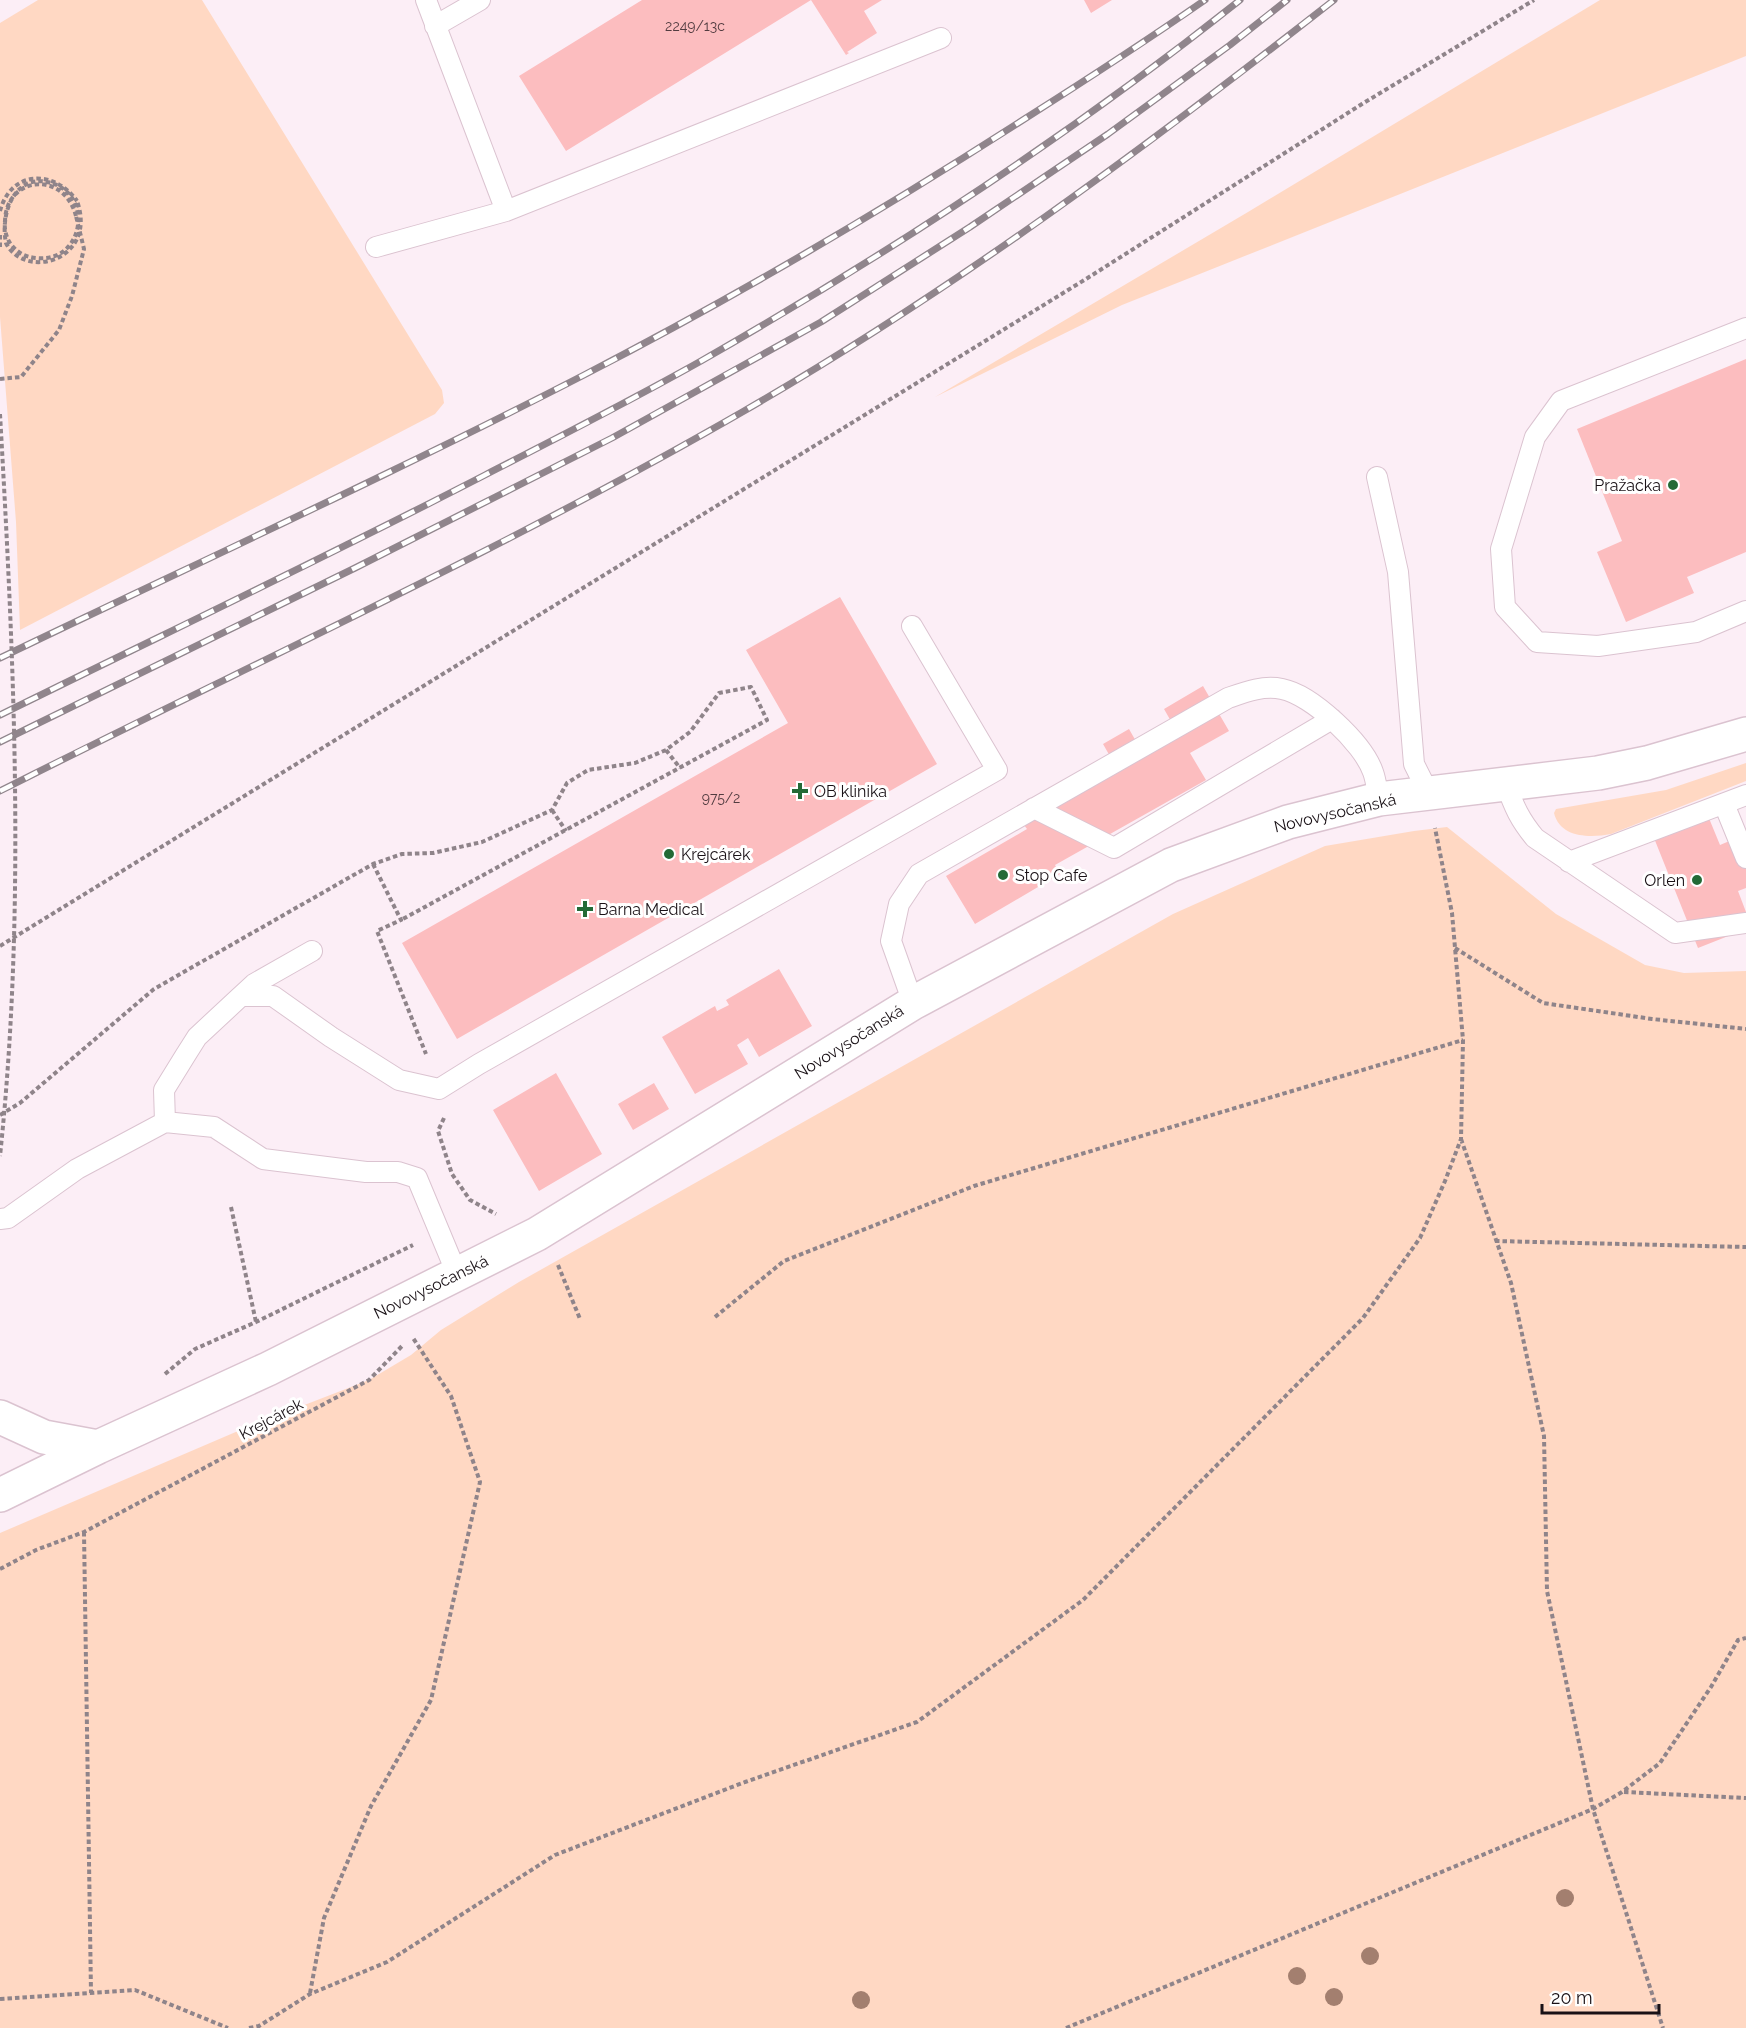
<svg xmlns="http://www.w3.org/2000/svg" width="1746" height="2028" viewBox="0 0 1746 2028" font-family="Raleway,sans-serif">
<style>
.green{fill:#ffd8c3}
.building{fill:#fcbdbf}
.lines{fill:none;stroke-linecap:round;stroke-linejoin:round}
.lane-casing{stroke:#dbc3d0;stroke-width:22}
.secondary-casing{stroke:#dbc3d0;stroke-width:36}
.path{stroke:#8f848a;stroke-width:4;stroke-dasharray:4.5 3;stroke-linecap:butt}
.lane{stroke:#fff;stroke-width:20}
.secondary{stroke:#fff;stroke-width:33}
.rail-casing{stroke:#90858c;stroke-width:7}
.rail{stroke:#fff;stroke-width:4.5;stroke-dasharray:14;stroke-linecap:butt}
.path-bridge{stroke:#8f848a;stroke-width:4;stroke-dasharray:4.5 3;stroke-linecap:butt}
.tree{fill:#a37f6f}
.poi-dot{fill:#236a36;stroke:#fff;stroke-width:2}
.labels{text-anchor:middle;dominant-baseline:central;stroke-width:6;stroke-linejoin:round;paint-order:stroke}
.number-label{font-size:14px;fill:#523c40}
.poi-label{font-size:16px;fill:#191116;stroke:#fff;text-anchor:start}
.street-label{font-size:16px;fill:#191116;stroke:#fff}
</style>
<rect width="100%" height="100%" fill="#fceef6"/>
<path class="green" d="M38 0H202L442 390 444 403 435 414 20 630 16 522 0 317V23Z
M1600 0H1746V56L1122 305 935 397 1248 212Z
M1746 763V781L1611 834C1590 838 1560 838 1554 813L1556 809 1666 790Z
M1447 827 1556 914 1645 965 1684 973 1746 971V2028H0V1533L245 1428 369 1380 411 1355 441 1330 519 1282 1173 914 1325 846 1414 831Z"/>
<path class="building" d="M642 0H882L864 11 877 33 847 52 849 53 846 55 811 0 566 151 519 76Z
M1084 0H1112L1091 13Z
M1746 359V552L1687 577 1694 593 1626 622 1597 552 1622 541 1577 429Z
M840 597 937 764 457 1039 402 943 788 723 746 650Z
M1203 686 1229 731 1190 753 1206 780 1055 865 1060 874 975 924 946 876 1027 829 1024 825 1119 772 1103 744 1129 729 1145 757 1180 737 1164 709Z
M1706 811 1720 845 1746 834V888L1738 891 1746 912V929L1698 948 1652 833Z
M779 969 812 1026 759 1057 748 1038 737 1045 748 1064 695 1094 662 1037 715 1006 717 1011 729 1005 726 1000Z
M556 1073 602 1154 539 1191 493 1110Z
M654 1083 669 1109 633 1130 618 1104Z"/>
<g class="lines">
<defs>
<path id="lane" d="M426 0 506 211
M435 26 480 0
M376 247 506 211 941 38
M1746 328 1561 401 1535 437 1501 549 1505 607 1537 642 1598 646 1696 632 1746 611
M1377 477 1398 572 1414 764 1429 794
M1506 784C1514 807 1520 820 1535 838L1675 933 1746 923
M1724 804 1746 858
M1034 808 1114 848 1332 719
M1569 862 1746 795
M241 996 254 984 312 951
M913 1003 891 941 899 904 919 874 1228 698C1245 692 1263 685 1282 689 1312 695 1363 743 1373 772 1376 780 1377 790 1379 799
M165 1122 164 1090 185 1056 197 1037 241 996H273L331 1037 399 1080 439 1089 479 1064 997 770 912 626
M0 1219 8 1218 77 1169 165 1122 214 1127 263 1159 366 1172H398L417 1178 457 1274"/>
<path id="secondary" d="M0 1417 44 1437 98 1447
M0 1495 98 1447 268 1369 537 1234 913 1003 1171 865 1288 822 1379 799 1598 773 1647 763 1746 734"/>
</defs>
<use href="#lane" class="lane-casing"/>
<use href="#secondary" class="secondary-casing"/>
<path class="path" d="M0 211C11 170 54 169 77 201
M0 235V249
M0 379 21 377 59 330 72 296 84 249 76 216
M666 750 680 768
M552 810 566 831
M373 864 401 920 377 931 426 1054
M0 946 1086 279 1362 104 1534 0
M1455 948 1543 1003 1652 1019 1746 1029
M0 1115 20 1103 154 989 373 864 402 854 433 853 482 842 552 810 567 783 588 770 635 763 666 750 690 732 719 693 751 687 767 720 401 920
M444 1118 438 1131 452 1174 470 1200 496 1214
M1461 1139 1511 1283 1544 1436 1547 1591 1593 1809 1663 2028
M231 1207 256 1322
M1495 1241 1746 1247
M558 1265 580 1319
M715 1317 784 1261 974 1186 1463 1040
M165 1374 195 1349 256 1322 413 1245
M84 1532 91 1993
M0 1569 36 1550 84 1532 369 1380 403 1345
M1624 1792 1746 1798
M310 1993 324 1918 371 1806 431 1700 480 1482 451 1396 413 1338
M0 1999 135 1990 228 2028
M249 2028 259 2026 310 1994 387 1962 555 1855 745 1782 917 1722 1083 1600 1363 1318 1420 1238 1445 1181 1461 1139 1463 1040 1452 913 1435 828
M1066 2028 1593 1809 1622 1792 1660 1763 1711 1687 1738 1640 1746 1638"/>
<use href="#lane" class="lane"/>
<use href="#secondary" class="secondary"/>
<defs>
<path id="rail" d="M0 658C195 564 392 474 584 375 735 297 883 210 1026 118 1086 80 1146 41 1205 0
M0 715C162 635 324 558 485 475 557 438 630 401 701 361 888 254 1072 134 1240 0
M0 742 355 568 612 438 821 322 970 227 1108 134 1230 45 1287 0
M0 791C249 665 503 550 744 411 952 291 1145 148 1334 0"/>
</defs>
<use href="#rail" class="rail-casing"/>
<use href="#rail" class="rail"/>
<path class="path-bridge" d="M76 216C64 170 6 176 5 221 4 228 6 237 10 243 16 252 25 257 36 258 85 264 95 191 47 182 14 175 0 214 6 243 25 281 98 260 77 201
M0 414C14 660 26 910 0 1156"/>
</g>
<g class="tree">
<circle cx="1565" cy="1898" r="9"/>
<circle cx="1370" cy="1956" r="9"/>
<circle cx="1297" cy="1976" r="9"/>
<circle cx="1334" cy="1997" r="9"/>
<circle cx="861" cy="2000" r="9"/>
</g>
<g class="poi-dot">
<circle cx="1673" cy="485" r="6"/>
<path d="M797 782h6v6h6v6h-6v6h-6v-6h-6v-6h6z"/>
<circle cx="669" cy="854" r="6"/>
<circle cx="1003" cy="875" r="6"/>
<circle cx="1697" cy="880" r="6"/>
<path d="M582 900h6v6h6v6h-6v6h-6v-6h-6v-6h6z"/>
</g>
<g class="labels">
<g class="number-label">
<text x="695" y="26">2249/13c</text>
<text x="721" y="798">975/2</text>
</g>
<g class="poi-label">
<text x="1661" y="485" text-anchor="end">Pražačka</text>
<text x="814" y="791">OB klinika</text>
<text x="681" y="854">Krejcárek</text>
<text x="1015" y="875">Stop Cafe</text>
<text x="1685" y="880" text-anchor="end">Orlen</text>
<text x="598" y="909">Barna Medical</text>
</g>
<g class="street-label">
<text transform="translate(1335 813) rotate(-13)">Novovysočanská</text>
<text transform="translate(849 1042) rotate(-32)">Novovysočanská</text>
<text transform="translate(431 1287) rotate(-26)">Novovysočanská</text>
<text transform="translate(271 1419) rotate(-28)">Krejcárek</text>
</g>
</g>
<path d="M1542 2004v9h117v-9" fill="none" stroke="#191116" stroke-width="3"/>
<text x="1551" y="2004" font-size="18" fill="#191116" stroke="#ffffff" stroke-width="4.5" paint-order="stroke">20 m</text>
</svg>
